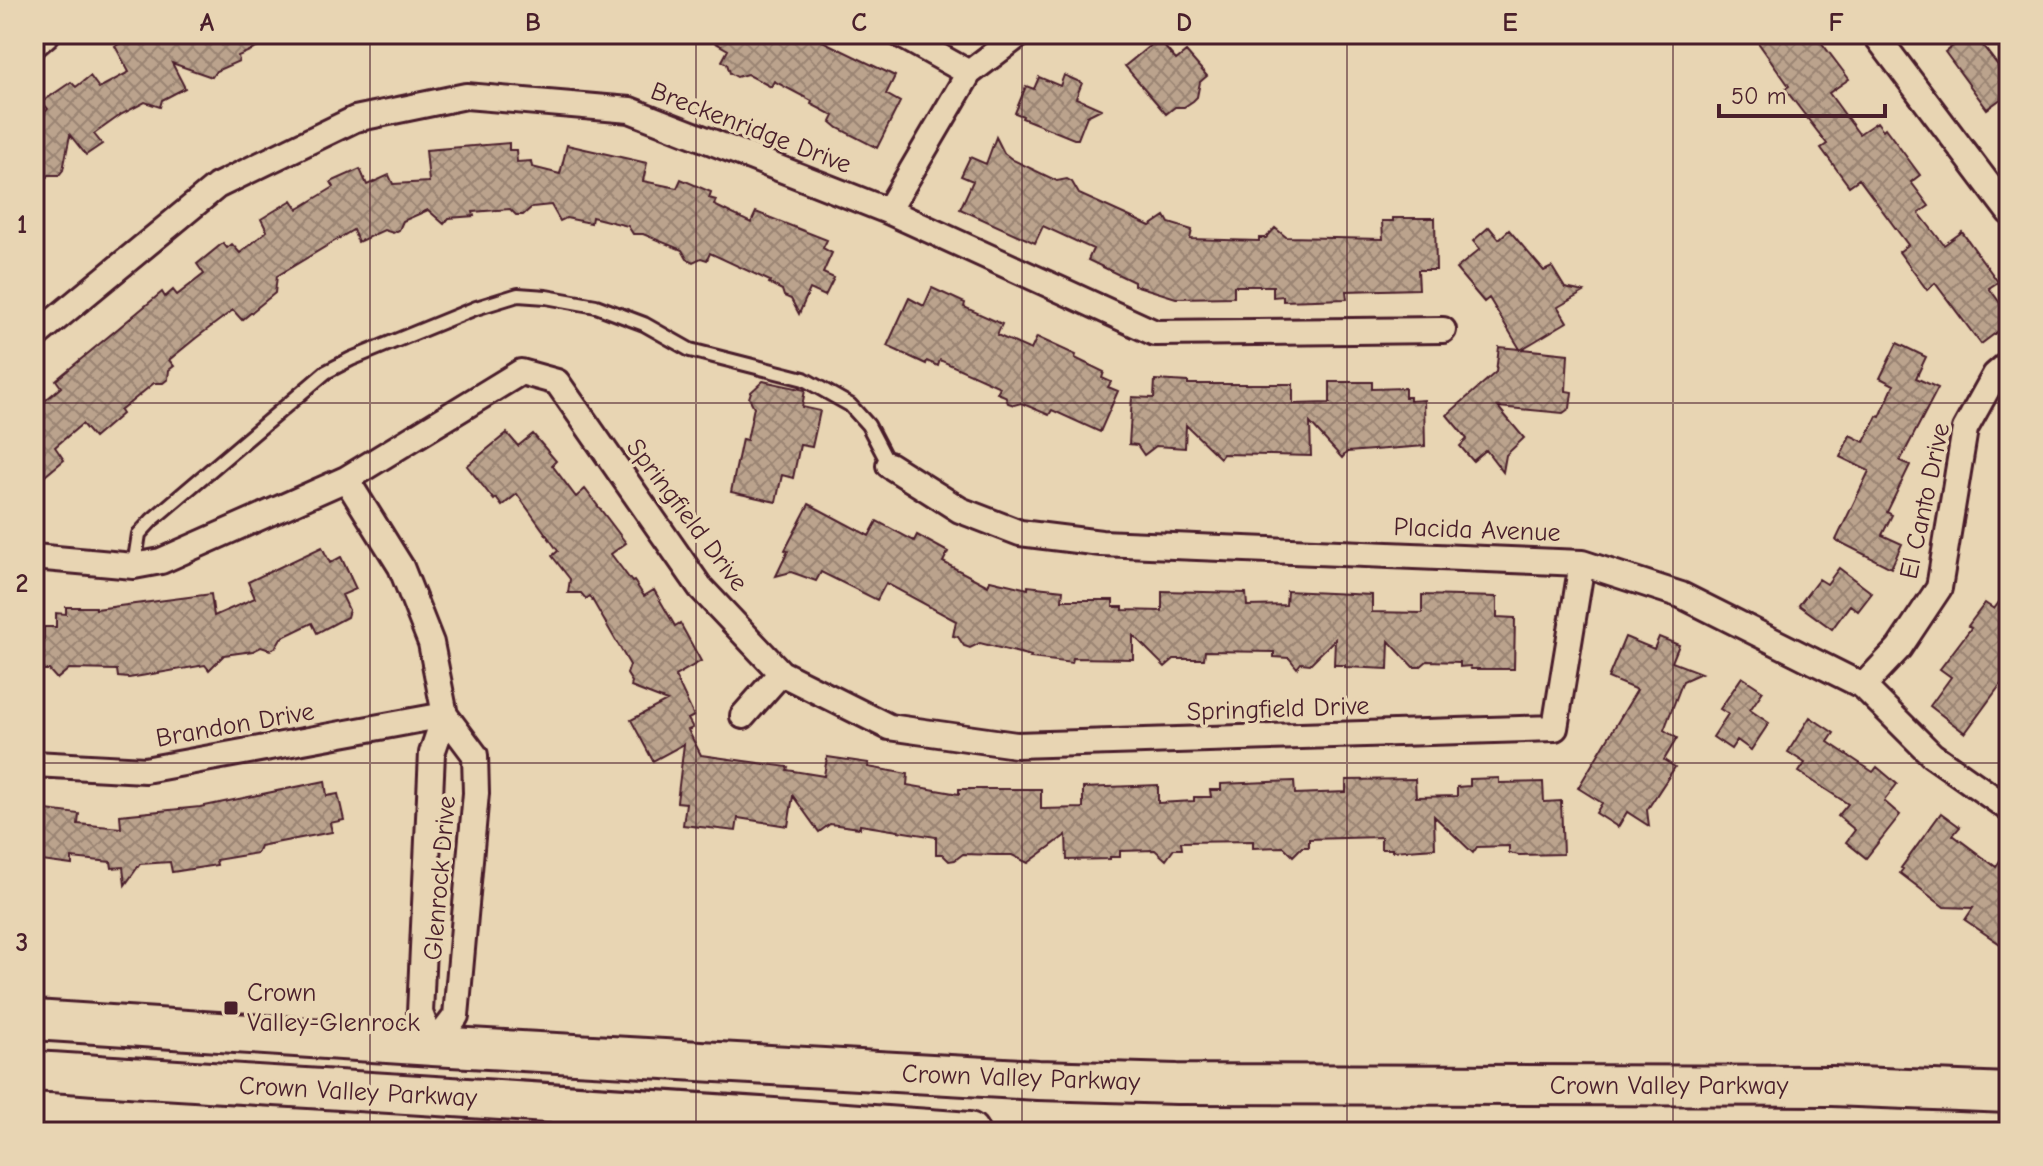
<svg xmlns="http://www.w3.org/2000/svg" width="2043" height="1166" viewBox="0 0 2043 1166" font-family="'Comic Neue',sans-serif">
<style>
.building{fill:url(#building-cross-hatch);stroke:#4a1f2b;stroke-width:2}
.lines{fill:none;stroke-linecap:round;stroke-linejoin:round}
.lane-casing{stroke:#4a1f2b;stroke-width:18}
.street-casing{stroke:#4a1f2b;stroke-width:30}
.primary-casing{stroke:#4a1f2b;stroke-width:44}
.path{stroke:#4a1f2b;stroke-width:4;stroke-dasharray:2 6;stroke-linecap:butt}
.lane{stroke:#e8d5b3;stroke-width:12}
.street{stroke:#e8d5b3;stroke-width:24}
.primary{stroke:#e8d5b3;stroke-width:38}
.grid{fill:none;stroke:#4a1f2b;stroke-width:2;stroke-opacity:0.55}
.poi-dot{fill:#4a1f2b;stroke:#e8d5b3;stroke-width:3}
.labels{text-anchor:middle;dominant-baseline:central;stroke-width:7;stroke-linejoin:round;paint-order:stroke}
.street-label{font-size:26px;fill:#4a1f2b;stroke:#e8d5b3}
.poi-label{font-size:26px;fill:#4a1f2b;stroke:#e8d5b3;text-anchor:start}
.neatline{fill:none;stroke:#4a1f2b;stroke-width:3}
.grid-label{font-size:26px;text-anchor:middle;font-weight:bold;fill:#4a1f2b}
</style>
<defs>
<pattern id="building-cross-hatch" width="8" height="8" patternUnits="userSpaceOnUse" patternTransform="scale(2)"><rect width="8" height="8" fill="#bba38d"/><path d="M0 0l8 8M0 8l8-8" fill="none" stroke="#9a8473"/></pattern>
</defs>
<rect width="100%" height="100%" fill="#e8d5b3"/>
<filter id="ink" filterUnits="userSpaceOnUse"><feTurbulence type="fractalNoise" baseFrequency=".0125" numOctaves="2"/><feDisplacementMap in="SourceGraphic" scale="16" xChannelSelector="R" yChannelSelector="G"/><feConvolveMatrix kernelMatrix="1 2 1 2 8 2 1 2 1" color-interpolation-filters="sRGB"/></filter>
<g filter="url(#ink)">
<path class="building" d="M137 34H288L238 56 239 61 216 71 212 77 172 63 185 88 162 100 160 107 145 102 122 114 94 134 102 144 86 155 70 135 63 170 59 175H49L34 189V123L48 109 42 102 71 82 76 87 90 76 99 88 129 72 115 46Z
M700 34H808L895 76 886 94 900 102 877 148 838 128 831 122 834 116 811 104 812 101 774 81 771 87 747 74 737 77 730 73 727 64 722 61 728 50Z
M1752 34H1815L1849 79 1829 93 1859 134 1877 122 1883 130 1885 128 1920 175 1911 182 1929 206 1919 213 1944 245 1962 232 1998 282 1989 288 2009 315V323L1981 344 1935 283 1927 290 1899 252 1908 245 1859 179 1849 186 1821 148 1827 144 1785 89 1789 86Z
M1945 34H1974L2000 68 2009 61V93L1987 109 1945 52 1954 45Z
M1158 39 1176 60 1186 52 1207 76 1200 82 1197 97 1193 101 1184 107H1175L1166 114 1125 66Z
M1064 75 1082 83 1076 98 1101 109 1087 116 1078 139H1074L1022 118 1023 116 1015 113 1026 86 1034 89 1039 77 1060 86Z
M996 137 1004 153 1013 160 1057 181 1067 179 1072 182 1079 194 1150 226 1165 216 1169 223 1192 230 1190 239 1259 241V238H1266L1275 228 1286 237 1383 239 1382 221H1393V218H1435L1436 270H1418L1419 289 1346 291 1347 299 1283 301V296L1273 297V286H1234V297L1176 298 1134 285V282L1088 260 1093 249 1043 226 1035 243 960 209 973 181 961 176 970 157 986 164Z
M509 143V150H516L517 162 531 161 532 167 560 174 567 145 647 163 643 181 677 188 681 179 711 192 709 198 716 200 714 205 751 223 756 212 827 240 823 248 832 253 823 273 834 278 825 296 810 289 799 314 791 299 784 296 782 290 769 283 770 281 710 253 707 260 701 258 693 262 687 259 682 250 643 234H633L628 226 592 217 591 223 566 218 560 221 551 205 532 207 523 215H516L510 209 473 212 474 216 449 218 444 224 428 210 403 221 399 230 393 233 384 230 358 242 353 230 277 276 275 293 242 320 233 310 196 338 169 360 174 366 169 370 168 379 163 383H154L120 411 122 414 94 438 82 424 55 447 64 460 34 485V410L61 387 56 380 162 292 165 297 173 290 177 295 204 274 197 264 223 243 227 248 232 244 240 253 267 231 261 219 292 200 298 209 334 187 331 182 360 169 367 185 389 175 393 184 429 182 426 150Z
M1489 227 1499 239 1509 230 1544 271 1552 267 1565 288 1584 292 1558 307 1567 322 1522 349 1568 354 1566 391 1572 392 1570 408 1563 413 1498 407 1524 438 1506 455 1503 472 1486 450 1473 461 1460 446 1467 439 1447 415 1496 372 1499 347 1520 349 1489 298 1484 302 1456 269 1480 249 1473 241Z
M932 288 965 303 964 307 1002 324 997 335 1031 350 1037 337 1076 355 1075 358 1104 372 1102 378 1111 382 1108 387 1118 391 1100 432 1052 410 1049 415 1021 403 1014 405 1008 403 1005 396 997 393 1000 387 940 360 938 366 927 361 926 364 887 346 909 298 924 306Z
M1897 343 1926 357 1916 378 1938 388 1900 461 1910 465 1887 512 1892 515 1882 535 1902 544 1891 568 1836 540 1869 471 1840 457 1850 435 1864 442 1877 416 1880 417 1894 385 1880 378Z
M1155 380 1188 382V384H1293V404L1330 403V382H1372V389L1405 388V397H1410V401L1424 400 1425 446 1347 452 1342 458 1310 423 1311 456 1223 454 1220 458 1186 425 1185 448 1156 446 1144 455 1137 445 1129 444 1132 397 1154 398Z
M763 381 805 390 802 407 820 411 812 447 800 445 793 478 782 475 776 502 731 492 742 439 747 440 754 407 749 398 751 392Z
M507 433 518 446 533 434 556 461 552 465 576 497 585 489 626 543 611 554 632 582 634 581 644 596 654 590 675 626 680 623 701 661 675 676 694 716 688 719 693 728 688 730 701 755 788 767 787 770 824 776 827 757 869 763 868 767 908 774 907 785 959 794V789H1041V809L1083 808V788L1158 785V803L1194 801V797H1211L1210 790H1221V784L1294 781 1295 794 1346 792V780L1415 779 1416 797 1457 796V787L1470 786V779L1499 778V783L1543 782 1544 802 1561 801 1563 854 1519 855 1509 853V846L1477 847 1473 853 1434 816 1435 848 1392 851V849H1381V837L1309 839V847H1302L1293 856 1284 847 1253 848V841L1181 842 1182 849H1174L1166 860 1155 850 1120 851V857H1110V859L1067 860 1066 835 1028 863 1012 855H996L963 854 955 860 949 861 942 854H936V837L860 825V828L830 824 819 832 793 796 788 826 738 818 736 831 683 825 686 803 677 802 684 744 653 761 631 720 667 701 631 687 632 682 627 674 630 665 590 596 586 599 581 593H568L570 579 552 556 558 551 517 494 502 506 496 498 494 500 467 466Z
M809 504 869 536 877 521 914 541 917 535 948 552 943 562 988 586 990 580 1028 589V586L1063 590 1062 600H1113V607H1123V610L1162 611V591L1246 593 1247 606 1286 605 1287 591 1372 595V612L1422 613V595L1497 597V617L1515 618 1514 669H1471L1470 666 1460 667V662L1427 661 1420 667H1413L1389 641 1388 669 1345 667V665H1334L1335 639 1310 664 1301 663 1297 668 1289 658 1274 657V652L1205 651 1204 659H1174L1165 667 1133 635V659L1073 658 1072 663 1030 658 1031 656 980 643 970 648 964 646 958 637 953 636 956 621 886 583 877 600 821 572 816 581 791 572 776 576 788 551 785 550Z
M322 547 330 563 341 557 356 589 342 595 349 610 347 617 317 633 312 623 281 638 275 648 270 650 261 647 253 651 224 655 209 670 205 665 129 678 118 677 117 670 69 669 57 679 49 670H43L44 627H56V613L66 614V607H96V609L211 594 214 616 255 598 248 582Z
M1839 568 1872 593 1858 611 1850 605 1832 629 1799 605 1819 579 1827 584Z
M2009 588V673L1965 733 1930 706 1951 677 1940 669 1971 628 1968 626 1985 603 1994 609Z
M1625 637 1654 649 1659 637 1679 645 1672 662 1701 673 1683 681 1664 730 1677 738 1664 760 1675 767 1647 810 1649 826 1627 812 1618 827 1596 813 1602 803 1578 788 1637 690 1608 678Z
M1742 677 1763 691 1750 710 1769 723 1751 750 1737 740 1731 749 1713 737 1728 714 1720 709Z
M1810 717 1834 733 1828 742 1873 772 1877 767 1897 784 1884 801 1900 815 1866 858 1846 842 1855 830 1838 816 1848 804 1799 772 1805 763 1788 752Z
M325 781 327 796 338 794 344 820 330 823 332 832 260 846 257 853 216 860 217 865 172 872 170 862 140 864 125 885 123 867 112 868 111 862 72 858V865L34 860 39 809 79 814 78 824 121 828 120 815 200 807Z
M1941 813 1960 827 1953 835 1996 867 2009 846V950L1965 920 1973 908 1944 907 1900 873 1903 869 1901 868Z"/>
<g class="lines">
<defs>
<path id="lane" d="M134 566 139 534 152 520 326 372 351 359 476 308 518 295 546 297 596 306 644 324 690 350 804 379 850 405 868 425 889 465"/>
<path id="street" d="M899 34 969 73
M1875 34 2009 212
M34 45 47 34
M888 211 969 73 1020 34
M34 337 217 186 355 119 466 96 630 110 888 211 1155 333 1443 330
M889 465 960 510 1020 533 1101 543 1582 563 1681 595 1863 686 1932 755 2009 809
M346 479 401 567 431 643 445 715 475 755 476 793 456 1016 433 1046
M34 557 134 566 161 561 346 479 521 372 557 382 700 587 781 673 889 727 1016 745 1555 728 1582 563
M1863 686 1899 648 1939 588 1965 429 1995 375 2009 363
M743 716 781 673
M34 764 145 770 445 715
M433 1046 420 1013 432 753 445 715"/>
<path id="primary" d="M34 1020 433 1046 1038 1080 1177 1084 1832 1086 2009 1093
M34 1071C346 1091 658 1108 969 1132"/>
</defs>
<use href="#lane" class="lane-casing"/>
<use href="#street" class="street-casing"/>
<use href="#primary" class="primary-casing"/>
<path class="path" d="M327 1127 333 1132"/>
<use href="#lane" class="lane"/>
<use href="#street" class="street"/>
<use href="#primary" class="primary"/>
</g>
</g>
<path class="grid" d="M370 34V1132M696 34V1132M1022 34V1132M1347 34V1132M1673 34V1132M34 403H2009M34 763H2009"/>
<rect class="poi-dot" x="223" y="1000" width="16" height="16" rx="4"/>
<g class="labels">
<g class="street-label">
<text transform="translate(751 128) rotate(21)">Breckenridge Drive</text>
<text transform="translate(1925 501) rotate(-78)">El Canto Drive</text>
<text transform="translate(687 515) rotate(53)">Springfield Drive</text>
<text transform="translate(1477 530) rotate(2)">Placida Avenue</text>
<text transform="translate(1278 709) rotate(-2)">Springfield Drive</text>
<text transform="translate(235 725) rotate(-10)">Brandon Drive</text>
<text transform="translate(440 878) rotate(-85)">Glenrock Drive</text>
<text transform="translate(1021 1078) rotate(2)">Crown Valley Parkway</text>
<text x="1669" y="1086">Crown Valley Parkway</text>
<text transform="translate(358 1092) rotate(3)">Crown Valley Parkway</text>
</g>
<g class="poi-label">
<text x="247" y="993">Crown<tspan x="247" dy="30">Valley-Glenrock</tspan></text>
</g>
</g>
<rect width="2043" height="1166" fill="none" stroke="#e8d5b3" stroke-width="88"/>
<path d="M1719 104v12h166v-12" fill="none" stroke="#4a1f2b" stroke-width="4"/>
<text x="1731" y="104" font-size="24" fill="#4a1f2b" stroke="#e8d5b3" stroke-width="6" paint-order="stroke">50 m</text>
<rect x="44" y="44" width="1955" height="1078" class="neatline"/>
<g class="grid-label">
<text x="207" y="31">A</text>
<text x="533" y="31">B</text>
<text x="859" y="31">C</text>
<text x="1184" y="31">D</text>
<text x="1510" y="31">E</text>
<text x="1836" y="31">F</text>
<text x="22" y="233">1</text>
<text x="22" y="592">2</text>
<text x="22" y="951">3</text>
</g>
</svg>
